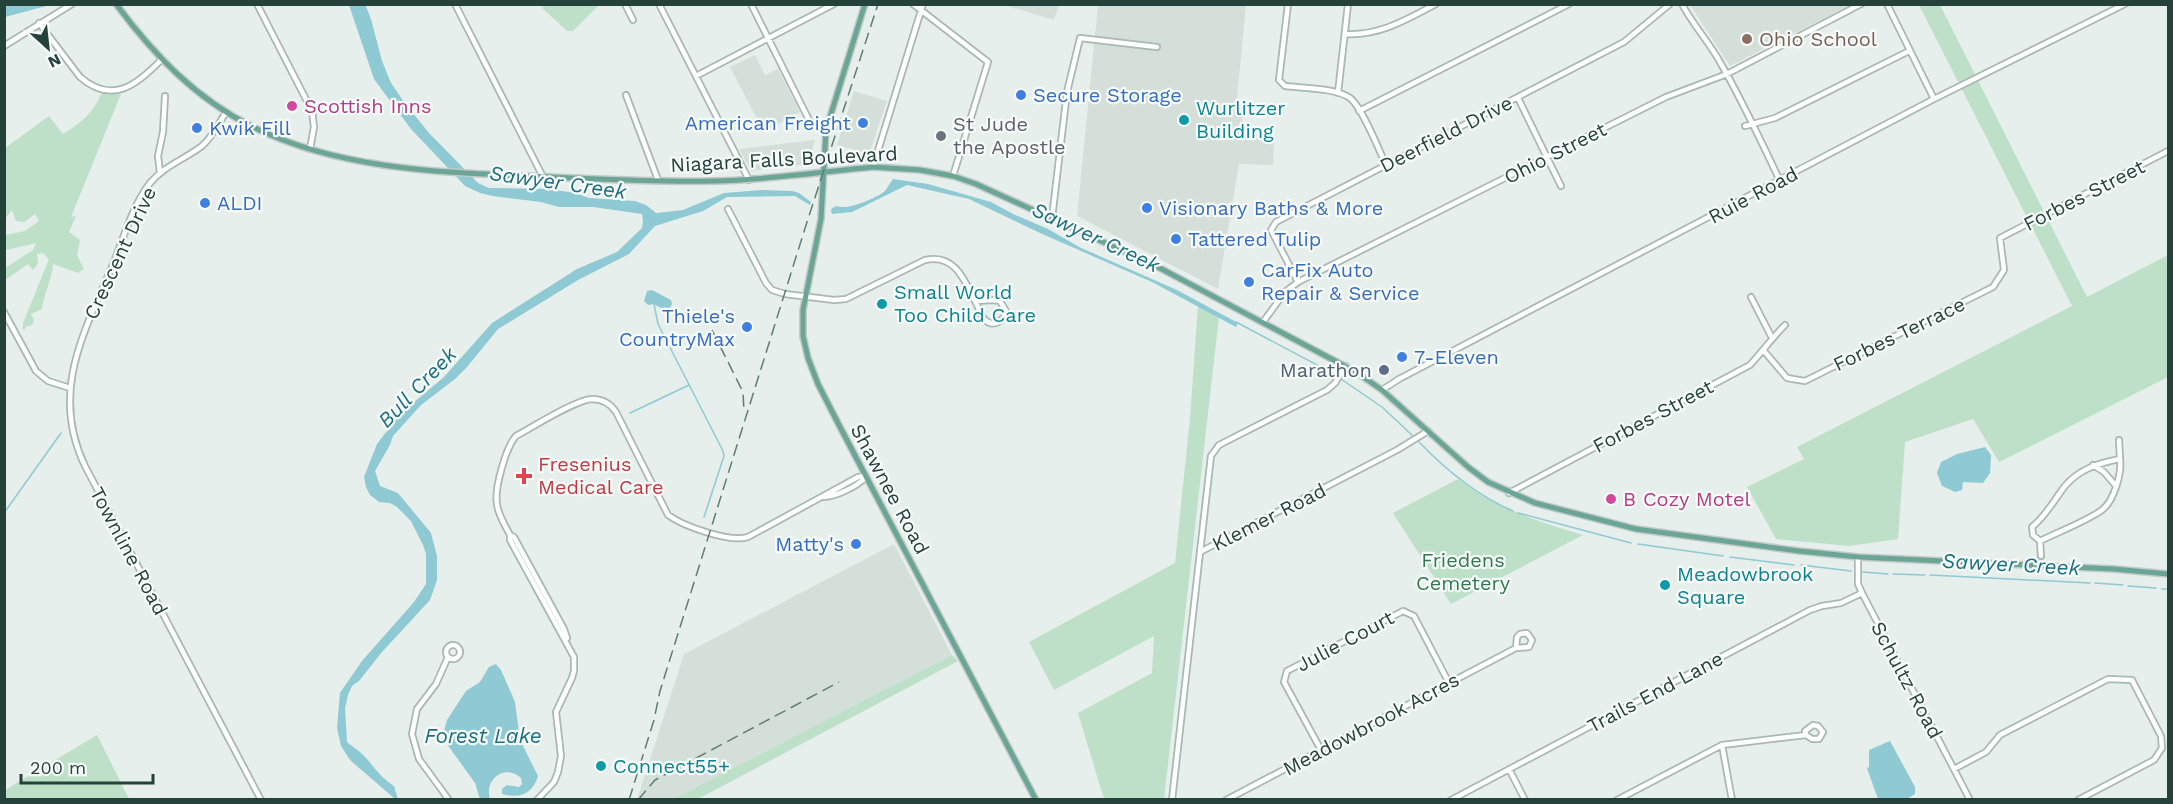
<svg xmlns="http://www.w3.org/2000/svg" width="2173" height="804" viewBox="0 0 2173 804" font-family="'Work Sans',sans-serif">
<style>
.built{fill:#d4dfda}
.green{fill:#bfe0c8}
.water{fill:#8ec9d4}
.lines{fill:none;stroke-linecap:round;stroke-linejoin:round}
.stream{stroke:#8ec9d4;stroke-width:1.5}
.minor-casing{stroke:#a8b8b2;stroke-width:8}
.major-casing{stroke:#c2cac8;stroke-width:8}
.minor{stroke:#fff;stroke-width:4.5}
.major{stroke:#6aa596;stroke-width:5}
.rail{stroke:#5f7d75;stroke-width:1.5;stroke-dasharray:12 6;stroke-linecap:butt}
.education-dot{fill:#8d6e63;stroke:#f7fbf9;stroke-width:2}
.shop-dot{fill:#3f7fe0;stroke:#f7fbf9;stroke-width:2}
.hotel-dot{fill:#d1479c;stroke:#f7fbf9;stroke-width:2}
.culture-dot{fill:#0f9aa8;stroke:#f7fbf9;stroke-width:2}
.worship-dot{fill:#6b7280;stroke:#f7fbf9;stroke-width:2}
.service-dot{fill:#5c6f8a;stroke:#f7fbf9;stroke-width:2}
.health-dot{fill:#e0444e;stroke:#f7fbf9;stroke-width:2}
.labels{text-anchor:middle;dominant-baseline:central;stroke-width:4.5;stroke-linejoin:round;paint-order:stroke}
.education-label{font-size:20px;fill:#785e54;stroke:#f7fbf9;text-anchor:start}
.shop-label{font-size:20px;fill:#366cbe;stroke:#f7fbf9;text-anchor:start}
.hotel-label{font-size:20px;fill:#b23c85;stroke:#f7fbf9;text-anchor:start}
.culture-label{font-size:20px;fill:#0d838f;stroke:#f7fbf9;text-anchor:start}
.worship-label{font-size:20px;fill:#5b616d;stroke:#f7fbf9;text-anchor:start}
.street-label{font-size:20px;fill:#24423a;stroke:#f7fbf9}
.service-label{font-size:20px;fill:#4e5e75;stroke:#f7fbf9;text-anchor:end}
.health-label{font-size:20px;fill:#be3a42;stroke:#f7fbf9;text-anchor:start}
.park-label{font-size:20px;fill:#2d7a4b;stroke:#f7fbf9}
.water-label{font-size:21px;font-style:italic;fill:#1c6f80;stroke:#f7fbf9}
</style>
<rect width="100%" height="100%" fill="#e6efeb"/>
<path class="built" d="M1004 5H1059L1054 20Z
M1098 5H1246L1237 98 1241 110 1244 132 1274 137 1273 165 1239 164 1218 289 1077 216Z
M1690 5H1850L1730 66Z
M755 55 765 75 778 69 800 112 764 132 730 67Z
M854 91 887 101 869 154 837 145Z
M815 140 808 164 751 171 739 149Z
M894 544 952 655 673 799 637 800 684 654Z"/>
<path class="green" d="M544 4H598L599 5 573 31H567L542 8Z
M1919 5H1940L2087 297 2168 255V377L1999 462 1973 419 1905 442 1898 539 1849 546 1776 539 1747 487 1804 459 1797 447 2072 306Z
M101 94H121L71 217 76 216 69 232 80 240 77 255 84 269 78 273 53 264C52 280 44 293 42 309L31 314 34 320 32 325 27 326 23 331V323L49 259 43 253 37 254 38 263 33 270 28 264 5 280V268L33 250 36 243 7 250 5 248V235L25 231 39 221 35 214 24 222 16 221 12 210 5 219V148L49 116 63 134C79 124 94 113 101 94Z
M1198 305 1219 317 1164 799H1104L1078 713 1152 673 1154 636 1054 690 1029 642 1175 563 1190 418Z
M1458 479C1496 509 1538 521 1583 535L1451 604 1393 513Z
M952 655 958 661 698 799H673Z
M97 735 129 799H5V790Z"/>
<path class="water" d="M365 4 371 19 382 61 391 83 404 102 429 133 478 183 489 188 548 189 576 193 589 198 635 201 646 205 656 213 683 210 724 193 762 190 792 191 799 193 811 202 810 205 795 196 727 197 703 211 655 226 629 254 578 280 498 329 467 367 455 379 421 405 393 436 390 445 375 471 380 486 398 493 431 533 437 556V580L430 600 382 652 359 681 352 686 348 695 345 708 347 742C353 747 361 752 366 758 376 769 381 778 394 786L398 799H395L350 760 341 746 337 728 340 693 362 661 414 602 426 584V554L423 545 411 521 397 507 390 503 379 502 370 495 366 487 364 477 377 444 400 414 444 377 492 323 577 269 617 252 642 228 643 221 642 214 593 207H559L541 202 493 196 480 193 465 186 411 129 374 79 349 5Z
M4 5 5 4 50 5 5 17Z
M893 179 928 184 991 202 1013 214 1048 229 1081 248 1177 290 1238 323 1236 327 1152 282 1040 233 969 199 907 185 852 212 832 214 831 211 832 208 837 206C846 211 877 198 885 191 888 187 890 183 893 179Z
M652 290 671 300 672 304 669 310H664L654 304 648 305 644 301 647 291Z
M1985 447 1991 455 1990 473 1983 483 1963 482 1962 490 1955 492 1942 486 1937 473 1941 462 1957 454Z
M496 664 501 670 515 702 520 740 538 776C533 794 519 799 502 794V789L507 785 519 787 522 784 521 778C504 763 484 780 490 799H480L475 783 447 744 444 731 447 720 466 691 480 682 489 667Z
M1890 741 1915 787V794L1907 799H1878L1867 768 1869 767V750Z"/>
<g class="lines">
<path class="stream" d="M654 304 658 324 723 451 724 456 704 517
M1236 322 1336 375
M1341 379 1382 407 1413 436
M630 413 689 385
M1419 442C1445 469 1478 496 1513 511
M4 513 61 433
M1518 513 1631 543
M1638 544 1723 556
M1730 557 1794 565
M1801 565 1851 571
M1863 572 1888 574
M1893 574 1925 575
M1930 575 2090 583
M2095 583 2123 585
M2128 586 2156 588
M2162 589H2168"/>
<defs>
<path id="minor" d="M257 4 312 111 314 127 310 149
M455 4 543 177
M625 4 633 20
M659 4 749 180
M751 4 810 122 813 126 826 130
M913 4 988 62 953 176
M1288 4 1279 80 1285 86C1302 88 1337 88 1350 98 1362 107 1379 150 1386 165
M1682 4C1693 25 1709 42 1720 62 1742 100 1761 141 1780 181
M1887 4 1934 99
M39 23 80 77C112 105 137 85 161 60
M1345 34C1379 36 1406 20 1436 4
M4 46 72 4
M696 76 834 4
M1338 93 1348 4
M626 95 658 180
M1518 98 1561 186
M1359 111 1569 4
M226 112C219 124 212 137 202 146 185 159 164 166 150 183 133 205 124 236 114 262 85 331 49 391 85 466L261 800
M1745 126 1775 118 1909 51
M873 167 923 4
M160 173 158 156 163 132 165 96
M728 209 766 283 772 290 785 294 834 300 846 299 925 260C955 253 965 281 976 303 979 308 981 316 985 320 994 328 1004 321 1006 311L1000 301 993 300 976 301
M1052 218 1067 92 1080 38 1157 47
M1298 282 1271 230 1276 222 1624 42 1670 4
M1751 297 1772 338
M4 312 36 371 48 381 70 388
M1263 322 1285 292 1298 282 1666 97 1727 74 1861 4
M1764 351 1787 378 1805 381 1993 287 2004 270 2000 238 2168 151
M1382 390 1399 379 1934 99 2125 4
M2093 465 2104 472 2116 486
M1509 493 1750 365C1762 352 1772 338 1785 325
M824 497C837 496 856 487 865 478
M510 535 514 537 564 629 567 638
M2040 541C2058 532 2087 521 2102 510 2114 501 2122 473 2120 459
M1200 552 1211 456 1219 445 1327 390 1335 383 1346 366
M2041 556 2040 541 2033 535 2032 527C2046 516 2054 500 2065 486 2079 469 2099 463 2120 459L2119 440
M1858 557V584L1862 593 1970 800
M446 652a7 7 0 1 1 14 0a7 7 0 1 1-14 0Z
M448 657 436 684 417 709 412 734 419 759 449 800
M1722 745 1732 800
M1321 750 1284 682 1287 671 1403 611 1414 616 1449 683
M1509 769 1525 800
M1954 769 1986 752 2000 735 2108 679 2132 680 2161 736 2162 748 2154 760 2078 800
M537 800 554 782 558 772 561 756 556 712 572 678 574 671V657L510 540V535C505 525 498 515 497 504 494 489 506 447 516 436 533 427 575 400 592 399 603 399 610 403 616 412L668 515C683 526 730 543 748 537L858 477 866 476
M1172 800 1200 552 1397 450 1428 431
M1226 800 1516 648 1529 647 1532 640 1527 633 1520 634 1517 637 1516 648
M1451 800 1810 610 1822 606 1841 603 1862 593
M1617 800 1722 745 1806 735 1812 739H1819L1823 732 1818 726 1813 725 1805 731 1806 735"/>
<path id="major" d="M116 4C154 55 196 99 253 127 336 168 434 172 524 176 587 178 651 183 715 181 767 180 820 172 873 167L920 170 953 176 976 184 1156 266 1356 372 1382 390 1468 467 1488 482 1535 503 1636 529 1799 551 1858 557 2114 569 2168 574
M865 4 826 130 821 219 803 310V336L808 358 818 384 839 425 1036 800"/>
</defs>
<use href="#minor" class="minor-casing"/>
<use href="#major" class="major-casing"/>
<use href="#minor" class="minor"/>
<use href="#major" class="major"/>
<path class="rail" d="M712 330 743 392 744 412
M629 800 654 720 660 691 807 222 878 4
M638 800 655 780 839 682"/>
</g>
<circle class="education-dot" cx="1747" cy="39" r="6"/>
<g class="shop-dot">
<circle cx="1021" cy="95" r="6"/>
<circle cx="863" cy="123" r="6"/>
<circle cx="197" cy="128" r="6"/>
<circle cx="205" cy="203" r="6"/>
<circle cx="1147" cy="208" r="6"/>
<circle cx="1176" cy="239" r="6"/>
<circle cx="1249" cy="282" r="6"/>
<circle cx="747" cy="327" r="6"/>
<circle cx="1402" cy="357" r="6"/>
<circle cx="856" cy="544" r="6"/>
</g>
<g class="hotel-dot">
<circle cx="292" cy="106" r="6"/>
<circle cx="1611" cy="499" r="6"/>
</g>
<g class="culture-dot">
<circle cx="1184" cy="120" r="6"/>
<circle cx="882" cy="304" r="6"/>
<circle cx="1665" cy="585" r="6"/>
<circle cx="601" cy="766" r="6"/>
</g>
<circle class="worship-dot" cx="941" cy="136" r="6"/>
<circle class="service-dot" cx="1384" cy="370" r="6"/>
<path class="health-dot" d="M521 467h6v6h6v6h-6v6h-6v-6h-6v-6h6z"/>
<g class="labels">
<g class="education-label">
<text x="1759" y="39">Ohio School</text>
</g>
<g class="shop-label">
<text x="1033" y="95">Secure Storage</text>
<text x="851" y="123" text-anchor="end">American Freight</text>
<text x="209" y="128">Kwik Fill</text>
<text x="217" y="203">ALDI</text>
<text x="1159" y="208">Visionary Baths &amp; More</text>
<text x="1188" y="239">Tattered Tulip</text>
<text x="1261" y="270">CarFix Auto<tspan x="1261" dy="23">Repair &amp; Service</tspan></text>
<text x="735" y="316" text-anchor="end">Thiele's<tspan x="735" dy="23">CountryMax</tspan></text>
<text x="1414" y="357">7-Eleven</text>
<text x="844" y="544" text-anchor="end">Matty's</text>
</g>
<g class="hotel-label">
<text x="304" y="106">Scottish Inns</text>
<text x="1623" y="499">B Cozy Motel</text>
</g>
<g class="culture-label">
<text x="1196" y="108">Wurlitzer<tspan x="1196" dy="23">Building</tspan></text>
<text x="894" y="292">Small World<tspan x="894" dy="23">Too Child Care</tspan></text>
<text x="1677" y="574">Meadowbrook<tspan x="1677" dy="23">Square</tspan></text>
<text x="613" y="766">Connect55+</text>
</g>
<g class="worship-label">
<text x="953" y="124">St Jude<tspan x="953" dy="23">the Apostle</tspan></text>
</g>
<g class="street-label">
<text transform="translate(1446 134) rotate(-27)">Deerfield Drive</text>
<text transform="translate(1555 153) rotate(-27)">Ohio Street</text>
<text transform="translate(784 159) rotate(-3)">Niagara Falls Boulevard</text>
<text transform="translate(1753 195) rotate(-28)">Ruie Road</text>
<text transform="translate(2084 195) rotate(-27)">Forbes Street</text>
<text transform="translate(120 253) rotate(-65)">Crescent Drive</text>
<text transform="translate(1899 334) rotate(-26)">Forbes Terrace</text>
<text transform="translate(1653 416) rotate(-28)">Forbes Street</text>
<text transform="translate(890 489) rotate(62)">Shawnee Road</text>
<text transform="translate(1269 517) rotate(-27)">Klemer Road</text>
<text transform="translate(129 551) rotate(62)">Townline Road</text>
<text transform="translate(1345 641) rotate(-28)">Julie Court</text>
<text transform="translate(1907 680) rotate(62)">Schultz Road</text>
<text transform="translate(1655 692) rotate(-28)">Trails End Lane</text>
<text transform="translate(1371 724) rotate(-28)">Meadowbrook Acres</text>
</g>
<g class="service-label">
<text x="1372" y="370">Marathon</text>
</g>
<g class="health-label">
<text x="538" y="464">Fresenius<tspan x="538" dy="23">Medical Care</tspan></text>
</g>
<g class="park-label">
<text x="1463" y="560">Friedens<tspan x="1463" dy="23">Cemetery</tspan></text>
</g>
<g class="water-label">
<text transform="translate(558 182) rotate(8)">Sawyer Creek</text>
<text transform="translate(1096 237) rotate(25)">Sawyer Creek</text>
<text transform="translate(417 387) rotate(-46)">Bull Creek</text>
<text transform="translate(2011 564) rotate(3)">Sawyer Creek</text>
<text x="483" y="735">Forest Lake</text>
</g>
</g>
<rect width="2173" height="804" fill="none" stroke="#24423a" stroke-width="12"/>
<g transform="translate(48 48) rotate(153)" stroke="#f7fbf9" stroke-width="4.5" paint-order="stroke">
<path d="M0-4.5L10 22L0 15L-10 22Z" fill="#24423a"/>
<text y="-9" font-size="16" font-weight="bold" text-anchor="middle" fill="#24423a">N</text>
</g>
<path d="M21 774v9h132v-9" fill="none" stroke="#24423a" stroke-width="3"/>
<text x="30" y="774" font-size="18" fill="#24423a" stroke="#f7fbf9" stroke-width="4.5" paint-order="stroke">200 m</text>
</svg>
